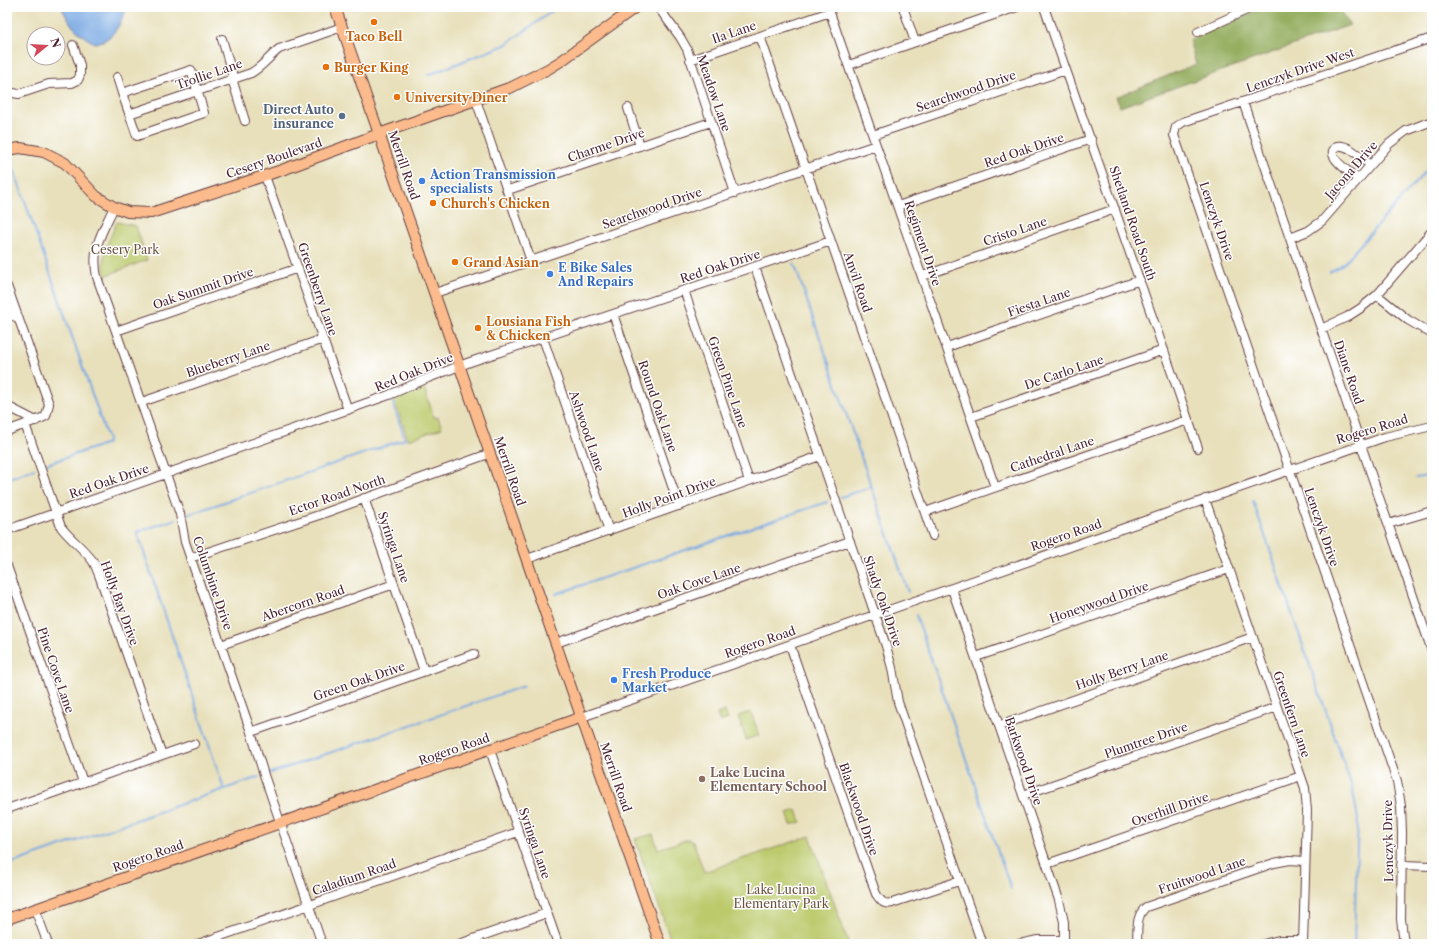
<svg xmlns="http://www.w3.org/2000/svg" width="1439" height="951" viewBox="0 0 1439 951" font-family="'Libre Caslon Text',serif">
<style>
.green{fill:#bcca6c;stroke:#83744c}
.forest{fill:#95ae60;stroke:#706646}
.water{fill:#78a8e2;stroke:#616486}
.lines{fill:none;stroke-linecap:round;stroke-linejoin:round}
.stream{stroke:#78a8e2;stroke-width:2}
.minor-casing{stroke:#623c41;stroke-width:10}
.major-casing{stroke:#623c41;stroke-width:12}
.minor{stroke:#fff;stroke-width:8}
.major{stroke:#fbbb8c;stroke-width:10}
.food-dot{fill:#e8710a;stroke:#fff;stroke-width:1.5}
.service-dot{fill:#5c6f8a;stroke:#fff;stroke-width:1.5}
.shop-dot{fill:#3f7fe0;stroke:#fff;stroke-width:1.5}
.education-dot{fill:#8d6e63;stroke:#fff;stroke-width:1.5}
.labels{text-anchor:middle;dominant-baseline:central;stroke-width:3;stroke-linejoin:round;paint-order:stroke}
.street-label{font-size:12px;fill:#4a1f2b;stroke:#fff}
.food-label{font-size:12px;font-weight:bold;fill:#c56008;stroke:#fff;text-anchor:start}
.service-label{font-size:12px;font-weight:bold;fill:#4e5e75;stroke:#fff;text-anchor:end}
.shop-label{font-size:12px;font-weight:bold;fill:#366cbe;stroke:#fff;text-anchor:start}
.park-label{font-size:12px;fill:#6c523e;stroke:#fff}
.education-label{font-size:12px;font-weight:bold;fill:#785e54;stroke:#fff;text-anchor:start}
</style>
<rect width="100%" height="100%" fill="#fff"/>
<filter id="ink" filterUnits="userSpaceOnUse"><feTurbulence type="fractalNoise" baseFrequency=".025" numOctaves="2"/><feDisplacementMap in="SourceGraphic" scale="8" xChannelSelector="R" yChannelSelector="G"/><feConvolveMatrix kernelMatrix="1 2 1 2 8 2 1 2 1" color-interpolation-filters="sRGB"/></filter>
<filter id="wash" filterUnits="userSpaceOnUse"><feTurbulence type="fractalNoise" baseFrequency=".012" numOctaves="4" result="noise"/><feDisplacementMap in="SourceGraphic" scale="16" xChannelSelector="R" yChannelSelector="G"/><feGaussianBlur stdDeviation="0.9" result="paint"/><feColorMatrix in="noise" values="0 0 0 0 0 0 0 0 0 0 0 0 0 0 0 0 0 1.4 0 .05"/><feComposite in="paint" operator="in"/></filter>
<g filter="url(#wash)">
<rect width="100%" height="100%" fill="#e8e0bb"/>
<path class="green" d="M117 222 136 226 147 260 105 276C101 252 108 243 117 222Z
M424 387 434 418 438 417 442 428 408 440 394 400Z
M725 711 728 719 720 722 717 714Z
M751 712 759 735 746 740 738 716Z
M797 810 801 822 791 825 787 813Z
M653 834 658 849 689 839 693 841 704 872 810 836 849 944H672L635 839Z"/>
<path class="forest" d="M1265 7H1339L1338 8 1350 25 1120 107 1116 97 1196 64 1189 40Z"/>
<path class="water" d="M61 7H127C121 23 113 42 94 43 74 31 72 27 61 7Z"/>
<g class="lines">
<path class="stream" d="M428 75 505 45 558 7
M11 161 108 440V443L47 464
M794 263 908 592
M1330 272 1343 264 1425 172 1432 168
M1416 478 1432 475
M7 479 34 469
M841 497 872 487
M1253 501 1352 787 1358 818 1354 944
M187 515 405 439 392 401
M176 519 137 532 224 789
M556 594 827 502
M916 615 1011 889
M268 774 524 686
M7 865 259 777"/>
</g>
</g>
<g filter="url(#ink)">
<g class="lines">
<defs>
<path id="minor" d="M658 7 680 37 687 49 735 193
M828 7 995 487
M903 7 915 42
M1044 7 1198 448
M1198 32 1253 7
M760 36 933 536
M222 39 232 73 233 82 245 121
M690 60 830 12
M849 65 1017 7
M191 70 204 113 137 136 122 93Z
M117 77 122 93
M7 92 19 94 49 84 72 83 78 80 80 75V65L73 45
M476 100 531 261
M1243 102 1432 651
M628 108 640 146
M129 114 251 73C262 67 269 57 279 49L342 27
M873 135 1066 70
M265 176 348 410
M1358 179C1352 174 1330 159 1333 151 1333 150 1336 146 1337 146 1349 144 1361 158 1370 165
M508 190 711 122
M898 206 1091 139
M114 207C102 233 91 247 97 277L180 514 185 542 251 732 264 775 322 944
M1290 238 1308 231 1322 221 1389 144 1406 131 1432 121
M755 267 886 646 892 668 898 702 982 944
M923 276 1115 209
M7 286 49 404 46 416 42 418 7 431
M684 290 749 481
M435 293 876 145
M1377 295 1408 320 1432 334
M7 313 18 318
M613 314 679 506
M1321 329 1347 317 1361 308 1377 295 1432 231
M116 331 298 268
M543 338 609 531
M947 347 1140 280
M142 402 323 339
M7 406 36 421
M971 417 1164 350
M25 424 61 527C70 539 83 548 92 560 95 564 97 570 99 575L162 755
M364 498 424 671
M1205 499 1305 788 1307 811 1303 944
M925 512 1188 420
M1388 524 1432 511
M7 530 389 395 428 378 470 362 831 241
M190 558 319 515 491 453
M527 559 820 456
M7 566 83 782
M952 589 1059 900 1064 922V944
M556 643 850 541
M221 645 394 584
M790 645 876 894C881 901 883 905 892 903L959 881
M976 657 1229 569
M582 717 1385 437 1432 426
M999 726 1253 637
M251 732 474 654
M490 750 558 944
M1023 795 1277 707
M7 809 194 744
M1047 864 1301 776
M1401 865 1432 866
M35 909 48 944
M198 944 518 832
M459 944 547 913
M1019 944 1038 940H1064
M1137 944C1138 931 1135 916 1146 907L1274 863 1290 860 1305 861
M1264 944 1279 940H1303
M1404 944 1401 919 1402 833 1401 806 1397 781 1174 135 1176 127 1183 122 1432 38"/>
<path id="major" d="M335 7 660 944
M7 150 20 148 44 152 65 163 96 196 114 207 128 212 151 213 282 170 379 134 512 87 548 69 561 61 636 7
M7 919 582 717"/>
</defs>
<use href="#minor" class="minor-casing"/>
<use href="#major" class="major-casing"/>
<use href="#minor" class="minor"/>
<use href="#major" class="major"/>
</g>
</g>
<g class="food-dot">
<circle cx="374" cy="22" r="4"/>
<circle cx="326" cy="67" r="4"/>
<circle cx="397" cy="97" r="4"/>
<circle cx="433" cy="203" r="4"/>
<circle cx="455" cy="262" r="4"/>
<circle cx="478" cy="328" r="4"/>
</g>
<circle class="service-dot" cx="342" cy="116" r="4"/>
<g class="shop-dot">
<circle cx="422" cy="181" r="4"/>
<circle cx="550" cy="274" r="4"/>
<circle cx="614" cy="680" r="4"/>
</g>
<circle class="education-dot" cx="702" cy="779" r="4"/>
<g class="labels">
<g class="street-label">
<text transform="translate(734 32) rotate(-19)">Ila Lane</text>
<text transform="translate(1300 70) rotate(-19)">Lenczyk Drive West</text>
<text transform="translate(209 74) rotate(-19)">Trollie Lane</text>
<text transform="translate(966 91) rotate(-19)">Searchwood Drive</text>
<text transform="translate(714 93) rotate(71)">Meadow Lane</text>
<text transform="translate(606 145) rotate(-19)">Charme Drive</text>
<text transform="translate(1024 150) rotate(-19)">Red Oak Drive</text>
<text transform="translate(274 158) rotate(-19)">Cesery Boulevard</text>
<text transform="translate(404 165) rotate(71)">Merrill Road</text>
<text transform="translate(1351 170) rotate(-49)">Jacona Drive</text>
<text transform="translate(652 208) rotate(-19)">Searchwood Drive</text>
<text transform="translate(1217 221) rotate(71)">Lenczyk Drive</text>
<text transform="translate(1133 223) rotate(71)">Shetland Road South</text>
<text transform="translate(1015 231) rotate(-19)">Cristo Lane</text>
<text transform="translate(923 243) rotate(71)">Regiment Drive</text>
<text transform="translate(720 266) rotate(-18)">Red Oak Drive</text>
<text transform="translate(858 282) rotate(71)">Anvil Road</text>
<text transform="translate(203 288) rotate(-19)">Oak Summit Drive</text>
<text transform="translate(318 289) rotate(71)">Greenberry Lane</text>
<text transform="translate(1039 302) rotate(-19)">Fiesta Lane</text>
<text transform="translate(228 359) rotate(-19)">Blueberry Lane</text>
<text transform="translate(414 372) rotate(-22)">Red Oak Drive</text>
<text transform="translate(1064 372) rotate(-19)">De Carlo Lane</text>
<text transform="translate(1349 372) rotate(71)">Diane Road</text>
<text transform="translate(728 382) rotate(71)">Green Pine Lane</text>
<text transform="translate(658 406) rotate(71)">Round Oak Lane</text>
<text transform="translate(1372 429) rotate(-17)">Rogero Road</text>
<text transform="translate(587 431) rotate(71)">Ashwood Lane</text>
<text transform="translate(1052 454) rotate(-19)">Cathedral Lane</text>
<text transform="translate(510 471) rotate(71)">Merrill Road</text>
<text transform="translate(109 481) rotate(-19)">Red Oak Drive</text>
<text transform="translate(337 495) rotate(-19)">Ector Road North</text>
<text transform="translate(669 497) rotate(-20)">Holly Point Drive</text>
<text transform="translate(1322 527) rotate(71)">Lenczyk Drive</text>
<text transform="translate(1066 535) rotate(-19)">Rogero Road</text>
<text transform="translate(394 547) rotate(71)">Syringa Lane</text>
<text transform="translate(699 581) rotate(-19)">Oak Cove Lane</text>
<text transform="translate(213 583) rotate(71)">Columbine Drive</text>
<text transform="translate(883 601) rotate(71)">Shady Oak Drive</text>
<text transform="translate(1099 602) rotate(-19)">Honeywood Drive</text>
<text transform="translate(120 603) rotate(70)">Holly Bay Drive</text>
<text transform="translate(303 603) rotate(-19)">Abercorn Road</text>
<text transform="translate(760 642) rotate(-19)">Rogero Road</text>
<text transform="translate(56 670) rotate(71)">Pine Cove Lane</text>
<text transform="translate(1122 670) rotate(-19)">Holly Berry Lane</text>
<text transform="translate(359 681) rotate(-19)">Green Oak Drive</text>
<text transform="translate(1292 714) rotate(71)">Greenfern Lane</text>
<text transform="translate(1146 740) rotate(-19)">Plumtree Drive</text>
<text transform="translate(454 749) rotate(-19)">Rogero Road</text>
<text transform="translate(1024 761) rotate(71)">Barkwood Drive</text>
<text transform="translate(616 777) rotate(71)">Merrill Road</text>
<text transform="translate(859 809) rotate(71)">Blackwood Drive</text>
<text transform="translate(1170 809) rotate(-19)">Overhill Drive</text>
<text transform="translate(1388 841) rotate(-91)">Lenczyk Drive</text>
<text transform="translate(535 843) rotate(71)">Syringa Lane</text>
<text transform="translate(148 856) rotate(-19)">Rogero Road</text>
<text transform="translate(1202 875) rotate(-19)">Fruitwood Lane</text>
<text transform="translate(354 877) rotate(-19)">Caladium Road</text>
</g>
<g class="food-label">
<text x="374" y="36" text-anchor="middle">Taco Bell</text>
<text x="334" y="67">Burger King</text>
<text x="405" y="97">University Diner</text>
<text x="441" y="203">Church's Chicken</text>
<text x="463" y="262">Grand Asian</text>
<text x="486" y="321">Lousiana Fish<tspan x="486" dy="14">&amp; Chicken</tspan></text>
</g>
<g class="service-label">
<text x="334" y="109">Direct Auto<tspan x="334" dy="14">insurance</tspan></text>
</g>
<g class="shop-label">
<text x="430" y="174">Action Transmission<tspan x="430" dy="14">specialists</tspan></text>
<text x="558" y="267">E Bike Sales<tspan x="558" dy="14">And Repairs</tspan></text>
<text x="622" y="673">Fresh Produce<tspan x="622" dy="14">Market</tspan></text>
</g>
<g class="park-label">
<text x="125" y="249">Cesery Park</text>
<text x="781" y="889">Lake Lucina<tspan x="781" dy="14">Elementary Park</tspan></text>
</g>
<g class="education-label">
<text x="710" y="772">Lake Lucina<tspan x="710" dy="14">Elementary School</tspan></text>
</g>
</g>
<rect width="1439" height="951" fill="none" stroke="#fff" stroke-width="24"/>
<g transform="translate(46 46) rotate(72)"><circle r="19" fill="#ffffff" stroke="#b7a5aa"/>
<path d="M0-3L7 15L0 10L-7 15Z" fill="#d1495b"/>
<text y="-6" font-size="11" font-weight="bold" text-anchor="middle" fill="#4a1f2b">N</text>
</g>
</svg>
